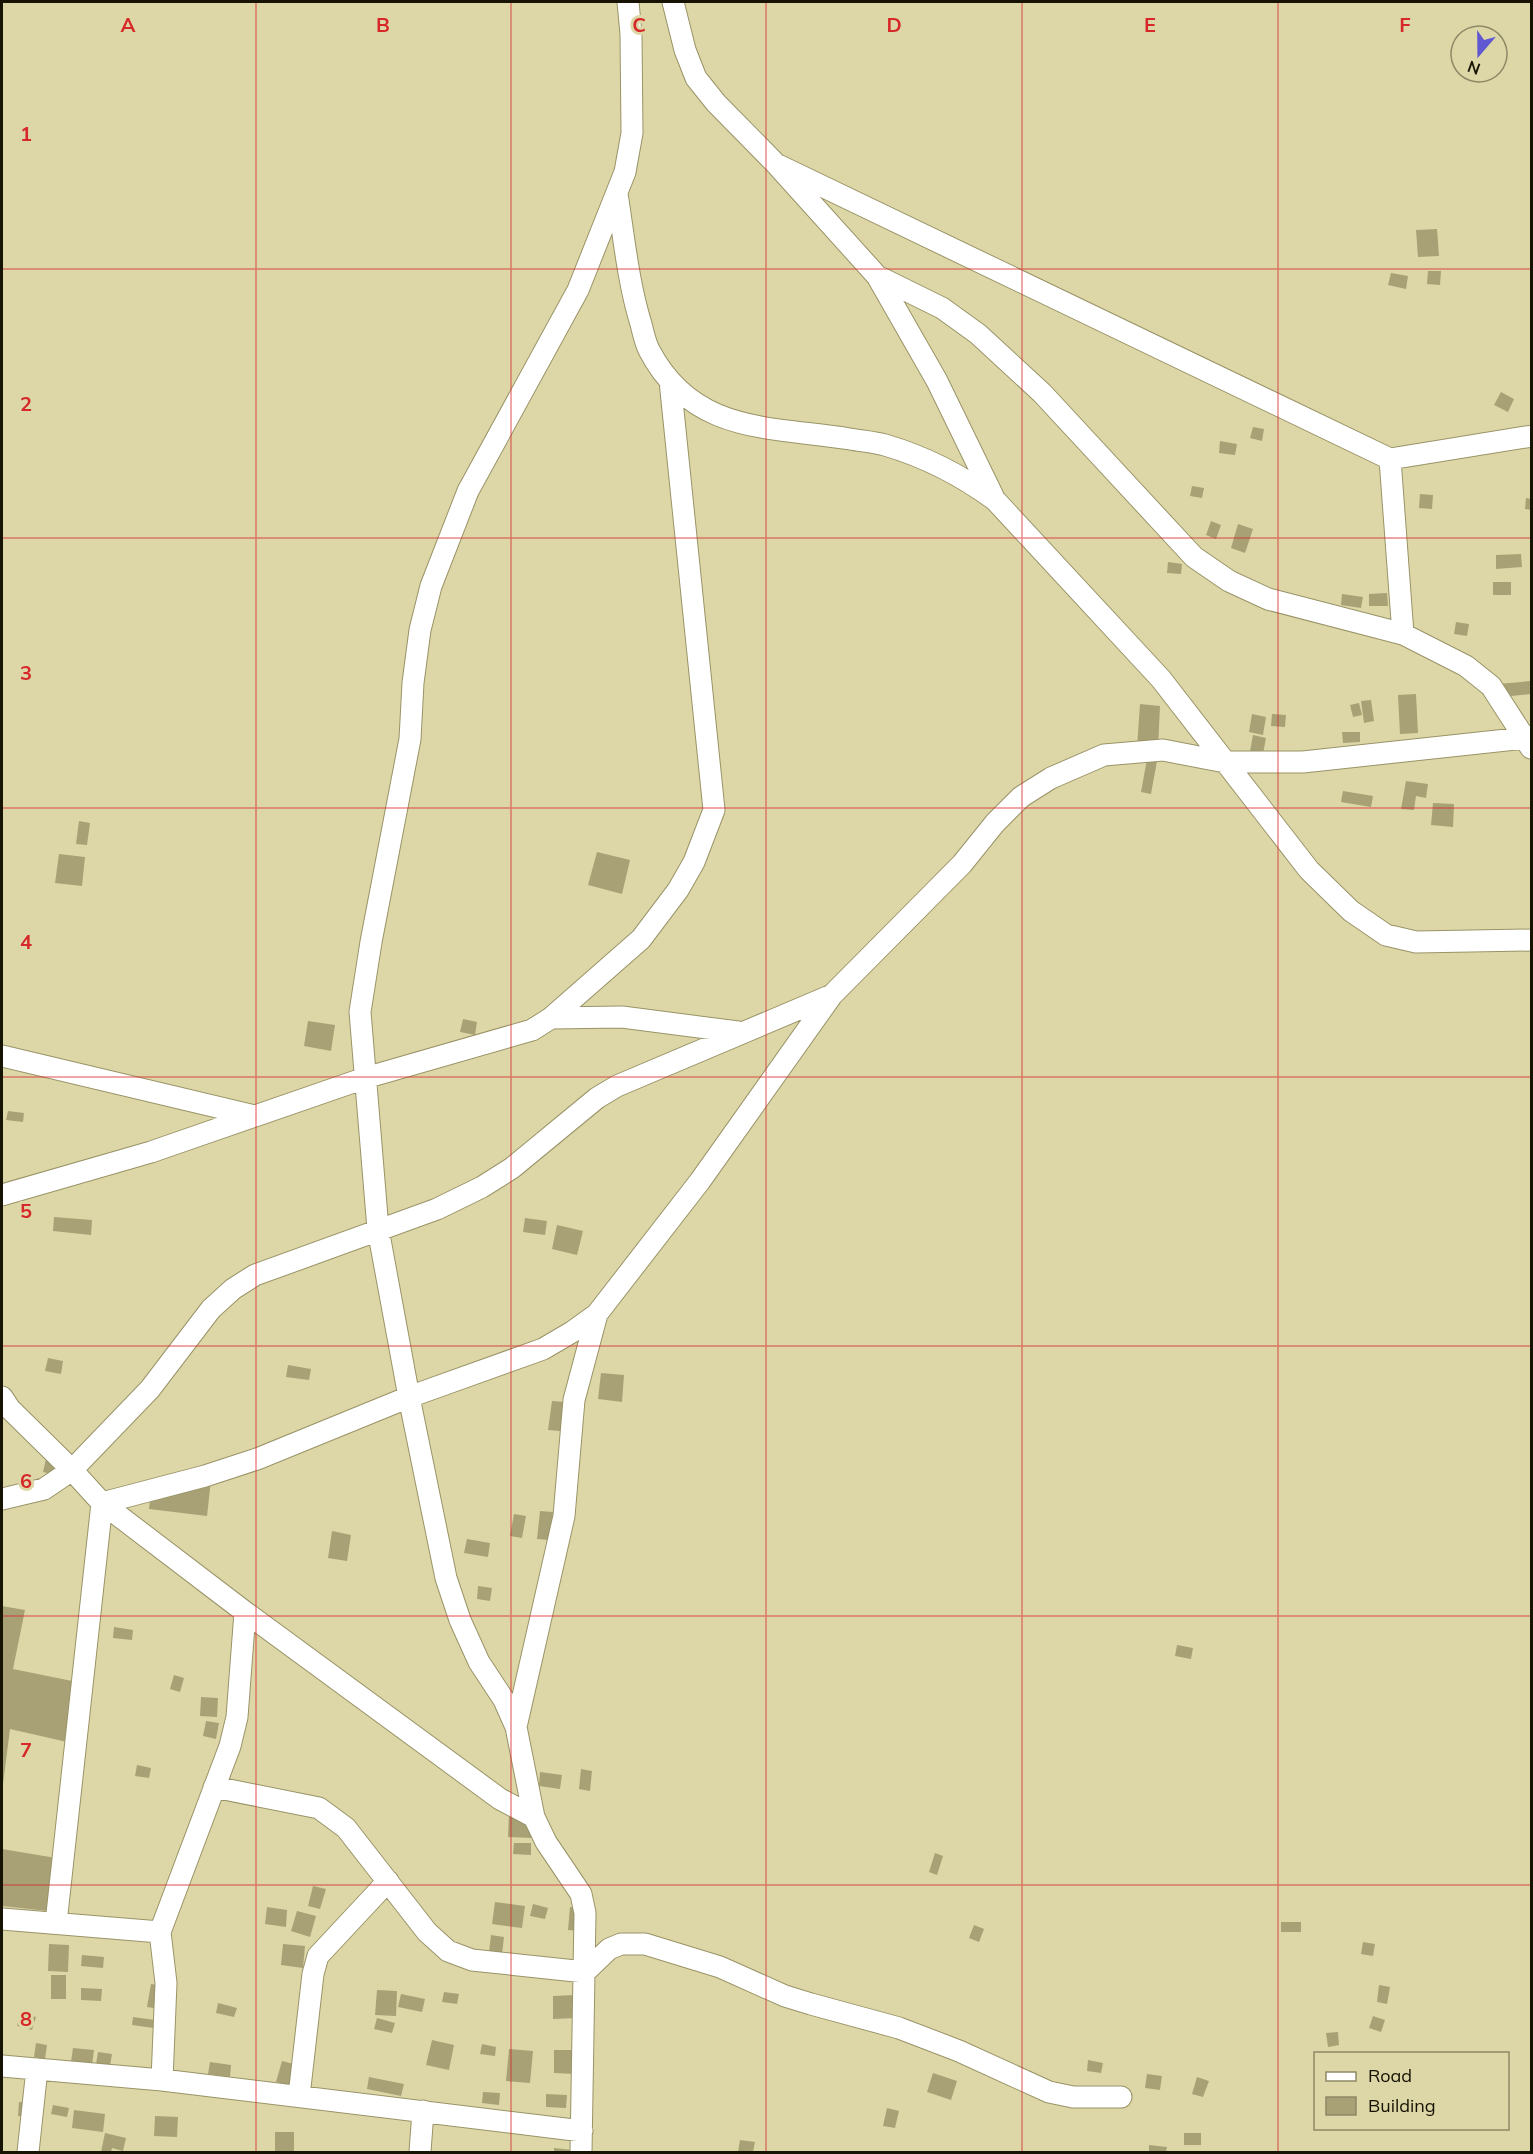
<svg xmlns="http://www.w3.org/2000/svg" width="1533" height="2154" viewBox="0 0 1533 2154" font-family="Mulish,sans-serif">
<style>
.building{fill:#a7a175}
.lines{fill:none;stroke-linecap:round;stroke-linejoin:round}
.street-casing{stroke:#999367;stroke-width:23}
.street{stroke:#fff;stroke-width:21}
.grid{fill:none;stroke:#d62828;stroke-width:1.5;stroke-opacity:0.55}
.grid-label{font-size:20px;text-anchor:middle;font-weight:bold;fill:#d62828;stroke:#ddd7a8;stroke-width:6;stroke-linejoin:round;paint-order:stroke}
</style>
<rect width="100%" height="100%" fill="#ddd7a8"/>
<path class="building" d="M1437 229 1439 256 1418 257 1416 230Z
M1428 271H1441L1440 285 1427 284Z
M1391 273 1408 276 1406 289 1388 285Z
M1501 392 1514 399 1508 412 1494 405Z
M1253 427 1264 429 1262 441 1250 438Z
M1220 441 1237 444 1235 455 1219 453Z
M1192 486 1204 488 1202 498 1190 496Z
M1420 494 1433 495 1432 509 1419 508Z
M1526 498 1532 499V510L1525 509Z
M1211 521 1221 525 1216 539 1206 535Z
M1238 524 1253 529 1245 553 1231 548Z
M1521 554 1522 567 1496 569V555Z
M1168 562 1182 564 1181 574 1167 573Z
M1493 582H1511V595H1493Z
M1387 593 1388 606H1369V594Z
M1342 594 1363 597 1361 608 1341 605Z
M1456 622 1469 624 1467 636 1454 634Z
M1530 681 1531 694 1501 697 1499 684Z
M1416 694 1418 733 1400 734 1398 695Z
M1371 700 1374 721 1364 723 1361 701Z
M1359 703 1362 715 1353 717 1350 705Z
M1140 704 1160 706 1158 749 1137 748Z
M1252 714 1266 717 1263 735 1249 732Z
M1272 714 1286 715 1285 727 1271 726Z
M1342 732H1360V742L1343 743Z
M1253 735 1266 738 1262 759 1249 757Z
M1147 759 1157 761 1151 794 1141 792Z
M1406 781 1428 784 1426 798 1416 796 1414 810 1401 809Z
M1343 791 1373 796 1371 807 1341 802Z
M1433 803 1454 804 1453 827 1431 825Z
M79 821 90 823 87 845 76 844Z
M597 852 630 860 622 894 588 885Z
M59 854 85 857 82 886 55 883Z
M463 1019 477 1022 475 1035 460 1032Z
M308 1021 335 1025 331 1051 304 1046Z
M8 1111 24 1113 23 1122 6 1120Z
M54 1217 92 1220 91 1235 53 1231Z
M525 1218 547 1221 545 1235 523 1232Z
M557 1225 583 1231 577 1255 552 1249Z
M48 1358 63 1361 61 1374 45 1371Z
M288 1365 311 1369 309 1380 286 1377Z
M601 1373 624 1375 622 1402 598 1399Z
M552 1401 565 1402 560 1431 548 1430Z
M46 1459 60 1462 57 1475 43 1472Z
M212 1471 207 1516 149 1509 152 1483Z
M540 1511 553 1512 549 1540 537 1539Z
M514 1514 526 1516 522 1538 510 1536Z
M332 1531 351 1535 347 1561 328 1558Z
M467 1539 490 1543 488 1557 464 1553Z
M478 1586 492 1588 490 1601 477 1599Z
M2 1606 25 1610 13 1669 72 1681 67 1742 10 1729 3 1784Z
M114 1627 133 1630 132 1640 113 1638Z
M1177 1645 1193 1648 1191 1659 1175 1656Z
M174 1675 184 1678 180 1692 170 1689Z
M201 1697 218 1698 217 1717 200 1716Z
M206 1721 219 1723 216 1739 203 1736Z
M137 1765 151 1768 149 1778 135 1776Z
M581 1769 592 1771 590 1791 579 1789Z
M540 1772 562 1775 560 1789 539 1786Z
M509 1811H533V1838L508 1837Z
M514 1843H531V1855L513 1854Z
M2 1849 56 1858 48 1911 2 1906Z
M935 1853 943 1856 937 1875 929 1872Z
M313 1886 326 1889 320 1909 308 1906Z
M495 1902 525 1906 522 1928 492 1924Z
M533 1904 548 1908 545 1919 530 1916Z
M267 1907 287 1910 286 1927 265 1924Z
M570 1907 582 1908 581 1931 568 1930Z
M297 1911 316 1916 310 1937 291 1931Z
M1281 1922H1301V1932H1281Z
M974 1925 984 1929 979 1942 969 1938Z
M491 1935 504 1937 502 1954 489 1952Z
M1363 1942 1375 1944 1373 1956 1361 1954Z
M49 1944 69 1945 68 1972 48 1971Z
M283 1944 305 1946 303 1968 281 1965Z
M82 1955 104 1957 103 1968 81 1966Z
M51 1975H66V1999H51Z
M151 1984 164 1986 161 2009 147 2007Z
M1379 1985 1390 1987 1387 2004 1377 2002Z
M81 1988 102 1989 101 2001 81 2000Z
M377 1990 397 1991 396 2016 375 2015Z
M444 1992 459 1994 457 2004 442 2002Z
M401 1994 425 1999 422 2012 398 2007Z
M575 1995 576 2018 553 2019V1996Z
M218 2003 237 2008 234 2017 216 2013Z
M21 2012 36 2017 32 2030 17 2026Z
M1373 2016 1385 2020 1381 2032 1369 2028Z
M133 2017 155 2020 154 2028 132 2025Z
M377 2018 395 2023 392 2033 374 2029Z
M1338 2032 1339 2045 1328 2047 1326 2033Z
M432 2040 454 2045 449 2070 426 2065Z
M36 2043 47 2045 45 2059 34 2057Z
M482 2044 496 2047 495 2056 480 2054Z
M73 2048 94 2050 92 2065 71 2062Z
M509 2049 533 2051 530 2083 506 2081Z
M554 2050H574V2074L554 2073Z
M98 2052 112 2054 110 2066 96 2064Z
M1088 2060 1103 2063 1101 2073 1087 2071Z
M282 2061 298 2065 293 2086 276 2082Z
M210 2062 231 2065 230 2077 208 2074Z
M933 2073 957 2081 951 2100 927 2092Z
M1147 2074 1162 2076 1160 2090 1145 2088Z
M369 2077 404 2084 401 2096 367 2089Z
M1197 2077 1209 2081 1203 2097 1192 2094Z
M483 2092 500 2093 499 2105 482 2103Z
M546 2094 567 2095 566 2108 546 2107Z
M19 2102 33 2103 32 2117 18 2116Z
M53 2105 69 2108 67 2117 51 2114Z
M887 2108 899 2111 895 2128 883 2126Z
M74 2110 105 2114 103 2132 72 2128Z
M155 2116 178 2117 177 2137 154 2136Z
M275 2132H294V2152H275Z
M105 2133 126 2138 123 2151 112 2148 111 2152H101Z
M1184 2133H1201V2145H1184Z
M740 2140 755 2142 753 2152H738Z
M1149 2145 1167 2147 1166 2152H1149Z
M554 2148 572 2150V2152H554Z"/>
<g class="lines">
<defs>
<path id="street" d="M673 2 685 50 696 78 716 103 776 164 877 276 937 381 993 496
M776 164 1390 459 1532 436
M617 194C624 237 628 282 641 324 643 332 645 342 649 350 693 434 768 426 850 439 861 441 874 442 885 445 926 457 961 475 995 500L1161 679 1309 870 1351 911 1386 935 1416 942 1532 940
M877 276 942 308 978 334 1042 393 1194 557 1229 581 1268 599 1403 634 1466 666 1491 686 1531 748
M1390 459 1403 634
M551 1018 622 1017 738 1032
M2 1056 255 1116
M2 1195 151 1152 365 1078 532 1030 551 1018 641 939 678 890 694 862 714 810 670 381
M2 1397 10 1409 72 1470 102 1503 245 1612 500 1799 534 1817
M2 1499 44 1489 72 1470 150 1389 211 1309 233 1289 255 1275 437 1209 482 1187 512 1168 597 1098 617 1086 832 995
M102 1503 205 1476 257 1459 409 1397 543 1349 572 1332 597 1314 700 1181 832 995 962 864 995 823 1021 797 1051 778 1104 755 1163 750 1225 762H1303L1525 738 1532 736
M516 1727 564 1516 574 1400 597 1314
M214 1787 319 1808 346 1828 427 1932 448 1951 472 1960 585 1972 609 1949 621 1944H645L720 1967 785 1996 811 2004 899 2028 959 2051 1049 2092 1073 2097H1121
M2 1919 160 1932
M56 1923 102 1503
M2 2066 162 2080 582 2131
M162 2080 166 1983 160 1932 230 1746 237 1717 245 1612
M299 2096 313 1974 318 1956 388 1881
M28 2152 37 2069
M420 2152 423 2111
M581 2152 585 1913 581 1894 546 1842 534 1817 516 1727 504 1700 479 1662 460 1620 446 1578 409 1397 378 1229 360 1012 371 942 410 739 413 683 420 630 431 586 468 491 578 290 625 172 632 133 631 34 628 2"/>
</defs>
<use href="#street" class="street-casing"/>
<use href="#street" class="street"/>
</g>
<path class="grid" d="M256 2V2152M511 2V2152M766 2V2152M1022 2V2152M1278 2V2152M2 269H1532M2 538H1532M2 808H1532M2 1077H1532M2 1346H1532M2 1616H1532M2 1885H1532"/>
<g class="grid-label">
<text x="128" y="32">A</text>
<text x="383" y="32">B</text>
<text x="639" y="32">C</text>
<text x="894" y="32">D</text>
<text x="1150" y="32">E</text>
<text x="1405" y="32">F</text>
<text x="26" y="141">1</text>
<text x="26" y="411">2</text>
<text x="26" y="680">3</text>
<text x="26" y="949">4</text>
<text x="26" y="1218">5</text>
<text x="26" y="1488">6</text>
<text x="26" y="1757">7</text>
<text x="26" y="2026">8</text>
</g>
<rect width="1533" height="2154" fill="none" stroke="#161303" stroke-width="6"/>
<rect x="1314" y="2052" width="195" height="78" fill="#ddd7a8" stroke="#8d8966" stroke-width="1.5"/>
<rect x="1326" y="2072" width="30" height="9" fill="#ffffff" stroke="#8d8966" stroke-width="1.5"/>
<text x="1368" y="2082" font-size="18" fill="#161303">Road</text>
<rect x="1326" y="2097" width="30" height="18" fill="#a7a175" stroke="#8d8966" stroke-width="1.5"/>
<text x="1368" y="2112" font-size="18" fill="#161303">Building</text>
<g transform="translate(1479 54) rotate(200)"><circle r="28" fill="#ddd7a8" stroke="#8d8966" stroke-width="1.5"/>
<path d="M0-4.5L10 22L0 15L-10 22Z" fill="#6058d1"/>
<text y="-9" font-size="16" font-weight="bold" text-anchor="middle" fill="#161303">N</text>
</g>
</svg>
